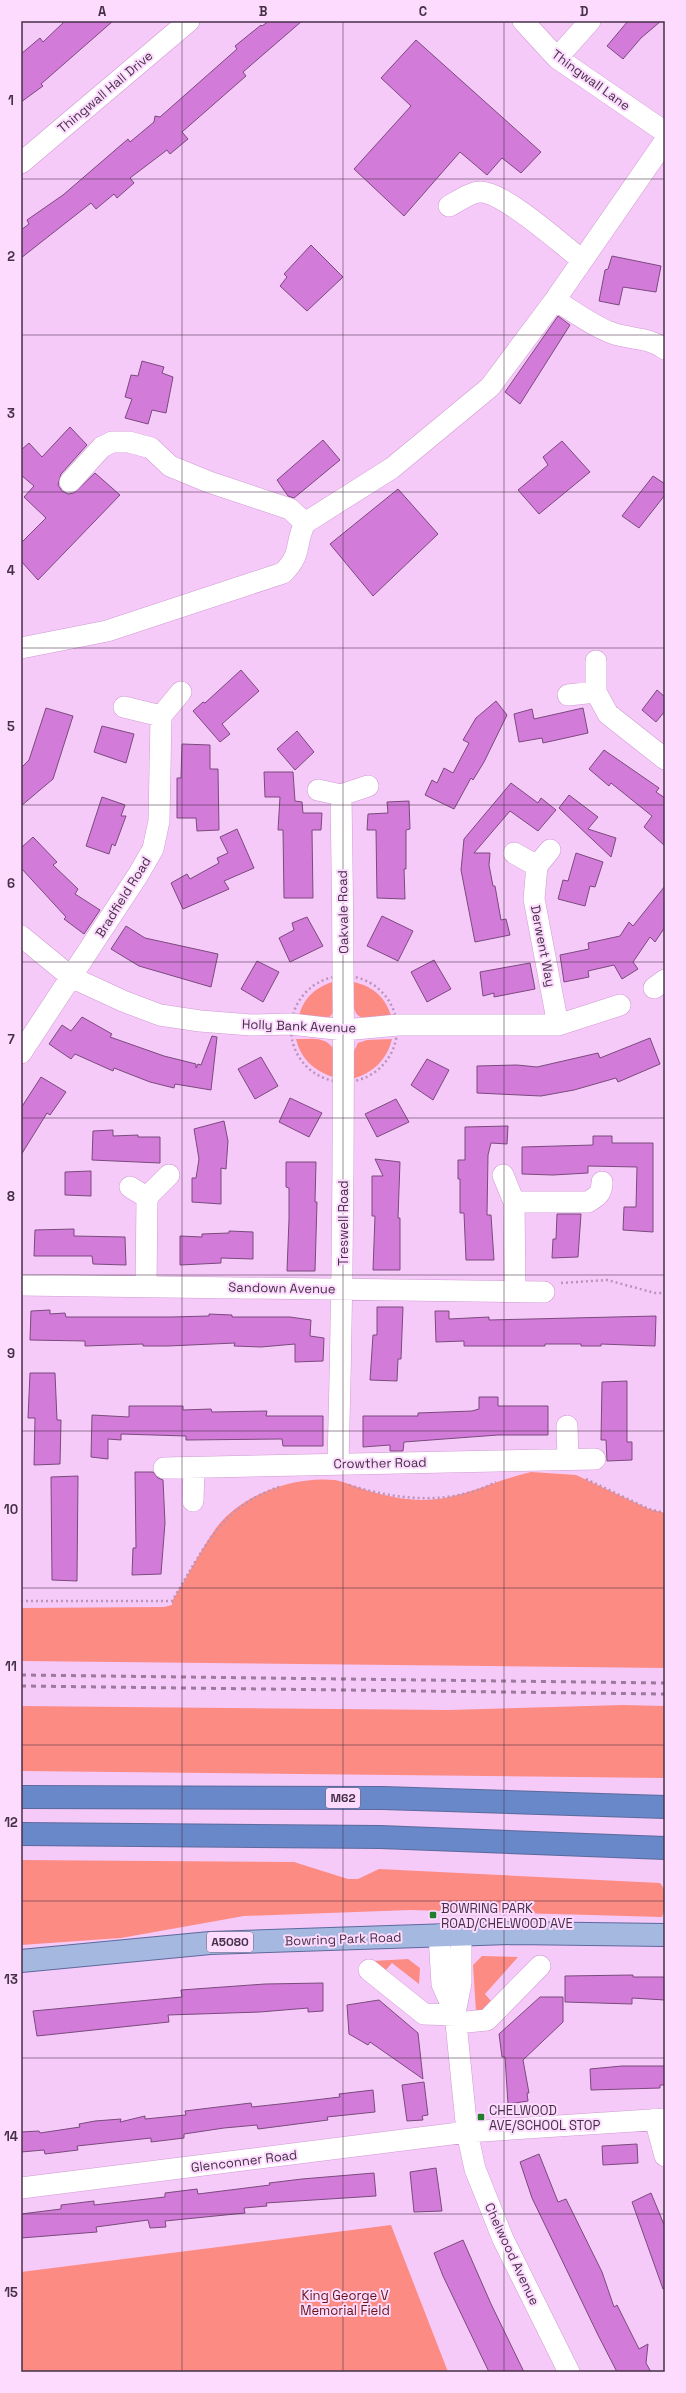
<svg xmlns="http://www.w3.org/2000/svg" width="686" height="2393" viewBox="0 0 686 2393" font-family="'Space Grotesk',sans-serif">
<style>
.green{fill:#fc8b84}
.building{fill:#d37bd9;stroke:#7a4a7d}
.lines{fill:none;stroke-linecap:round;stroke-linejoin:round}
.minor-casing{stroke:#cf9ad2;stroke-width:22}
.major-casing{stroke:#5d699c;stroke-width:24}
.highway-casing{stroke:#5d699c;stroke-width:24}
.path{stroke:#b894b9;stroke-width:2.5;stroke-dasharray:2 3;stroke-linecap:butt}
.minor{stroke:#fff;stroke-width:21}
.major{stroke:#a5b8df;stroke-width:22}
.highway{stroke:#6988ca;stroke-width:22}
.rail{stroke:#9b7a9c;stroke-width:3;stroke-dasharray:5 5;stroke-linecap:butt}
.grid{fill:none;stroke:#463047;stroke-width:1;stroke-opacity:0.55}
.poi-dot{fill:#227d2c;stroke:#fddbff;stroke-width:1.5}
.labels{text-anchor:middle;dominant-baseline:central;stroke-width:4;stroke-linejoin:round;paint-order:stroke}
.shield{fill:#fddbff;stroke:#7d637e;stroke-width:1}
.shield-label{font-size:12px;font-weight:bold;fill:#463047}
.street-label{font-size:13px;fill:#463047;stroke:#fddbff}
.poi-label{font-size:13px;fill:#463047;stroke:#fddbff;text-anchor:start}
.park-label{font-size:13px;fill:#661416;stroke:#fddbff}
.neatline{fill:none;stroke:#463047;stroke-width:1.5}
.grid-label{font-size:13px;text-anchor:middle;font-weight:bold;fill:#463047}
</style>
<rect width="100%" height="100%" fill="#f6caf8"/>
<path class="green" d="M335 981C334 1018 338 1022 298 1020 302 999 315 987 335 981Z
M353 982C374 986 387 999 392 1019 355 1019 352 1022 353 982Z
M296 1039C309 1039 325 1036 333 1048L336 1078C316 1072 301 1060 296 1039Z
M392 1039C387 1060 373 1073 352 1079V1055L358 1043 367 1040Z
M531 1472 576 1475 649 1509 665 1513V1668L21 1661V1608L164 1607 172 1605V1601C187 1577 200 1551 216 1528 242 1494 293 1476 335 1480 346 1482 358 1488 369 1491 386 1496 406 1500 423 1500 461 1500 495 1480 531 1472Z
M623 1705 665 1706V1778L21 1771V1706L449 1710Z
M21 1860 294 1862 348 1879H358L379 1869 660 1883C668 1892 666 1906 662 1917L410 1910 244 1916 121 1938 21 1945Z
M482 1956 518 1957 485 1994 491 2001 490 2008 476 2012 473 1965Z
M408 1959 420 1968 419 1984 392 1963 384 1972 372 1961Z
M391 2225 448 2372H21V2272Z"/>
<path class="building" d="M65 21H113L41 84 43 86 21 102V54L40 38 43 42Z
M269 21H302L243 72 246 76 182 132 188 139 170 154 167 150 130 178 134 183 117 198 114 194 96 209 91 203 21 258V230L29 224 27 220 63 195 128 139 130 142 154 122 155 116 160 117 237 49 235 46 261 25 262 26Z
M628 21H661L641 38 623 59 607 46Z
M416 40 541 152 521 173 502 158 487 175 460 152 404 216 354 169 411 106 381 78Z
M311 245 343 277 307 311 280 286 287 277 284 274Z
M612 256 661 266 656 292 623 287 619 305 599 301 605 270 608 269Z
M558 316 570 325 520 404 505 392Z
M142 361 164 367 162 373 173 377 166 413 152 410 148 424 125 418 132 399 125 397 131 375 138 376Z
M70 427 87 445 61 474 58 485 62 491 68 494 74 493 95 473 120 495 38 580 21 561V543L46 518 24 497 34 486 21 475V450L29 443 42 457Z
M323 440 340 460 294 498 288 496 277 480Z
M562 441 590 472 539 514 518 490 548 465 543 457Z
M653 476 665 484V495L639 528 622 516Z
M398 489 438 534 373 596 330 544Z
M241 670 259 691 222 724 230 734 220 742 193 711 203 702 205 703Z
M657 690 665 697V711L656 722 642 710Z
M496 701 507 715 484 762 473 780 471 778 454 809 425 795 432 780 437 783 444 768 453 773 469 743 463 740 476 718Z
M46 708 73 716 53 779 21 806V768L29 760Z
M583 708 588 733 543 743 542 738 519 742 514 714 532 709 534 719Z
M102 726 134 734 126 763 94 752Z
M297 731 314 752 295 770 277 749Z
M182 744 210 745V769H218L219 830 197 831 196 818H177V778H181Z
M604 750 659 788 656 792 665 798V846L644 827 652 816 611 783 609 786 589 769Z
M264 772H293L295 801 302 802 303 813H322L321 830H312L313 898H284L283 830H278L280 797H265Z
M511 783 538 803 541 798 556 810 538 831 510 811 474 853H490L489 865 493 886H495L501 920 506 919 510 935 475 942 461 870 464 839Z
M569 795 598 817 588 829 616 838 611 857 559 808Z
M102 797 125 805 121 816H126L115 846 112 844 109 854 86 846Z
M409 801 410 829 406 830V869H404L405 899 377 898 376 830H367L368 814 388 813 387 802Z
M237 829 254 868 224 881 229 889 183 909 171 883 187 874 190 879 219 863 217 858 228 853 220 837Z
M33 837 57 862 53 865 78 889 75 894 100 910 84 934 64 919 66 917 21 868V848Z
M576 853 603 862 595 887 590 886 585 906 558 899 563 880 568 881Z
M665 886V927L655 942 650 937 633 962 638 969 622 979 614 965 588 971 589 977 564 982 560 955 589 949 588 943 620 936 629 922 633 926Z
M382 916 413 931 398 961 367 946Z
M307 917 323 946 290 962 279 938 294 930 292 923Z
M126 926 145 938 218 954 211 987 139 966 111 949Z
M434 960 451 989 427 1002 411 972Z
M257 961 279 972 263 1002 241 989Z
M530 963 535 989 494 997V993L483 996 480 972Z
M82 1017 112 1034 110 1037 164 1056 196 1064V1068L198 1064 201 1065 212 1036 217 1037 211 1090 175 1084 174 1088 150 1082 114 1068 113 1071 75 1054 71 1059 49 1044 62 1025 71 1031Z
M650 1038 660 1064 618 1082 616 1078 574 1090 541 1096 477 1093V1066L517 1065 537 1067 598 1053 600 1058Z
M261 1057 278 1086 255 1099 238 1069Z
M427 1059 449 1070 433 1100 411 1085Z
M41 1077 66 1092 50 1115 47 1113 21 1155V1108Z
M290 1098 322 1113 309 1137 279 1122Z
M396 1099 409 1122 377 1137 365 1114Z
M224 1121 228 1141 226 1169 221 1168V1204L192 1202V1178H196L199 1159 194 1129Z
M508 1126 507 1144 491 1143 488 1155 487 1215H491L494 1260H466L464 1213H460V1179H458V1160H465V1127Z
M113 1130V1136L138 1135V1137H160V1163L92 1160 93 1131Z
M593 1136H612V1143H653V1232L623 1230 624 1207H636L637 1167 588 1166V1173L553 1175 522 1174V1147L593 1145Z
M375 1159 400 1162 398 1218H400V1270H373L375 1216H372V1176H383Z
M286 1162H316L315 1202H317L315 1271H287L289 1219V1188L286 1187Z
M91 1171V1196L65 1195V1172Z
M557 1214H581L578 1257 552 1258 553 1239H556Z
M74 1229V1236L125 1237 126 1265 93 1264 92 1256H34L35 1230Z
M229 1231 253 1232V1259L221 1258V1263L180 1265V1236L202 1237V1234L229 1233Z
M377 1307H403L401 1359H398L397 1381 370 1380 373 1335H377Z
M50 1310V1314L65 1313 66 1317H171L209 1316V1314L232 1315V1317H290L311 1320 310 1336 324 1338 323 1361 295 1362V1344L261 1347 234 1346 235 1343 168 1346H143V1344L85 1346V1341L30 1340 31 1311Z
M435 1311H449V1319L489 1317V1320L656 1316 655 1346 601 1344V1346H581V1344H545V1346H464V1341L436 1342Z
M30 1373H55L57 1420H61L60 1464 34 1465 35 1418H28Z
M627 1381V1442H632V1460L607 1461 606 1440H601L602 1382Z
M479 1397H498V1406H548V1435H498L404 1442 403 1451H390V1445L363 1447V1416H418V1413L472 1411 479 1409Z
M129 1406H183V1410L211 1409 212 1412 267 1411 266 1416H323V1446H283L282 1439 186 1440V1436L121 1434V1440L108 1439V1459L91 1457 92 1415 129 1417Z
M135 1472H153L158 1478 163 1480 165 1523 161 1574 132 1575 133 1548H136Z
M78 1476 77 1581 52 1580 51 1477Z
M633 1975V1977H665V2000L632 1998V2004L565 2002V1976Z
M323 1983V2011L308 2012V2008L260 2012 168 2015 169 2022 37 2036 33 2011 182 1997 181 1990 265 1984Z
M540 1997H563V2022L523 2060 529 2093H527L528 2101 508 2104 505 2057H502L499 2034Z
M379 2000 418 2033 423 2079 370 2042 368 2045 349 2034 347 2005Z
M622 2066H665V2085H660V2088L591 2090 590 2069Z
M424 2082 428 2115 422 2116 423 2120 407 2121 402 2085Z
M373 2090 375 2112 327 2117 328 2120 258 2129 257 2125 224 2128 184 2134V2138L151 2142V2138L77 2146 78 2150 45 2154 44 2150 21 2152V2132L39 2131 40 2133 80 2127 79 2124 95 2121 121 2119 120 2122 145 2116V2119L186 2115 185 2111 251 2103 252 2107 289 2103 340 2097 339 2094Z
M637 2144 638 2163 603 2165 602 2146Z
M539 2154 558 2202 566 2199 602 2272 614 2307 617 2305 639 2349 648 2344 646 2363 651 2372H617L598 2335 532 2198 520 2162Z
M436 2168 442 2211 414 2212 410 2172Z
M374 2173 376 2196 266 2203 267 2206 244 2208 245 2213 165 2221 166 2227 150 2228 148 2220 96 2227 97 2232 21 2238V2214L61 2209V2205L94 2201V2205L165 2197V2193L197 2189 198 2194 270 2185 269 2183 302 2179Z
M651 2193 665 2227V2289H663L632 2202Z
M463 2240 491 2304 524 2372H489L443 2276 434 2253Z"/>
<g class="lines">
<defs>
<path id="minor" d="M523 21 557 58 665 132
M557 58 590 21
M21 163 189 21
M449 206C457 202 471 192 480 192 503 191 561 244 581 259
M555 300C573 311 592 326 612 333 632 340 646 336 665 349
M70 482 102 447 112 442H129L151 448 170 466 209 482 290 509 305 523
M21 648 107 631 283 573C303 553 294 545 305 523L392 468 490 387 555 300 665 141
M596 661V692L608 714 665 759
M568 695 596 692
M124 707 161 716
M318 790 341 795 368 786
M550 850 537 866 534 899 558 1025
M514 853 537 866
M21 936 71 977 123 1001 160 1015 200 1021 251 1025 291 1024 344 1030 398 1025H558L620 1005
M654 988 665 980
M21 1053 138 875 153 849 159 821 161 716 181 692
M503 1175 514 1202 515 1291
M130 1187 148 1198
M514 1202H588C598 1196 602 1193 602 1182
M21 1285 544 1292
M146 1286 147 1200 149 1195 169 1175
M567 1426 568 1459
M338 1464C344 1241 345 1018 341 795
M164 1468 595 1459
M193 1501 194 1468
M439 1935 442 1984 455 2013
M461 1935V1983L455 2013 467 2132 475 2169 503 2239 569 2372
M369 1970 424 2014 456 2015
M456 2023 487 2020 540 1966
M655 2119 665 2156
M21 2188 467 2132 665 2119"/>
<path id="major" d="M21 1961 210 1943 512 1933 665 1935"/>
<path id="highway" d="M21 1797 383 1798 665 1807
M21 1834 380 1837 665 1848"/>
</defs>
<use href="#minor" class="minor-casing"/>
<use href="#major" class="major-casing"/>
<use href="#highway" class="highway-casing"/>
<path class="path" d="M291 1029a53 53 0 1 1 106 0a53 53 0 1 1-106 0Z
M561 1283 607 1280 655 1293H665
M586 1479 649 1509 665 1513
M349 1485C398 1500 449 1506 496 1482
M21 1601H172C203 1550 221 1505 282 1486"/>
<use href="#minor" class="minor"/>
<use href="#major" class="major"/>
<use href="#highway" class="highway"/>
<path class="rail" d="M21 1675 665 1683
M21 1686 665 1694"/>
</g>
<path class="grid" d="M182 21V2372M343 21V2372M504 21V2372M21 179H665M21 335H665M21 492H665M21 648H665M21 805H665M21 962H665M21 1118H665M21 1275H665M21 1431H665M21 1588H665M21 1745H665M21 1901H665M21 2058H665M21 2214H665"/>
<g class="poi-dot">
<rect x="429" y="1911" width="8" height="8" rx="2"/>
<rect x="477" y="2113" width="8" height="8" rx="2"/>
</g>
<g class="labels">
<g class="shield">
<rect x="326" y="1788" width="34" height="20" rx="3"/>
<rect x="207" y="1932" width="46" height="20" rx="3"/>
</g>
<g class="shield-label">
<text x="343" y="1798">M62</text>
<text x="230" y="1942">A5080</text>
</g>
<g class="street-label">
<text transform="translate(591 80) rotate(36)">Thingwall Lane</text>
<text transform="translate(105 92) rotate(-40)">Thingwall Hall Drive</text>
<text transform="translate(123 897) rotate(-58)">Bradfield Road</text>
<text transform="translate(343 912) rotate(-91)">Oakvale Road</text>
<text transform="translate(543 946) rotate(79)">Derwent Way</text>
<text transform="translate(299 1026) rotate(2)">Holly Bank Avenue</text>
<text transform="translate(343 1223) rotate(-90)">Treswell Road</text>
<text transform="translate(282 1288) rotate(1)">Sandown Avenue</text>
<text transform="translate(380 1463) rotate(-1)">Crowther Road</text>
<text transform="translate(343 1939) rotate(-2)">Bowring Park Road</text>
<text transform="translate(244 2161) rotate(-7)">Glenconner Road</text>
<text transform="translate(512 2254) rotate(65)">Chelwood Avenue</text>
</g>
<g class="poi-label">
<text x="441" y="1908">BOWRING PARK<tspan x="441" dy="15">ROAD/CHELWOOD AVE</tspan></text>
<text x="489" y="2110">CHELWOOD<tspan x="489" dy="15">AVE/SCHOOL STOP</tspan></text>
</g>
<g class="park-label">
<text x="345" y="2295">King George V<tspan x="345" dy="15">Memorial Field</tspan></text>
</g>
</g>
<rect width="686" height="2393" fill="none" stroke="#fddbff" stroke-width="44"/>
<rect x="22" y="22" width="642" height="2349" class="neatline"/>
<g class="grid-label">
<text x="102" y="16">A</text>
<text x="263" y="16">B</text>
<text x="423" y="16">C</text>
<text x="584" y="16">D</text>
<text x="11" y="105">1</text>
<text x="11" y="261">2</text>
<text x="11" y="418">3</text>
<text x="11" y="575">4</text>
<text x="11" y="731">5</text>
<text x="11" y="888">6</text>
<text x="11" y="1044">7</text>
<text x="11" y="1201">8</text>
<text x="11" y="1358">9</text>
<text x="11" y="1514">10</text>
<text x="11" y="1671">11</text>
<text x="11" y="1827">12</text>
<text x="11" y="1984">13</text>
<text x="11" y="2141">14</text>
<text x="11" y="2297">15</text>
</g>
</svg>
